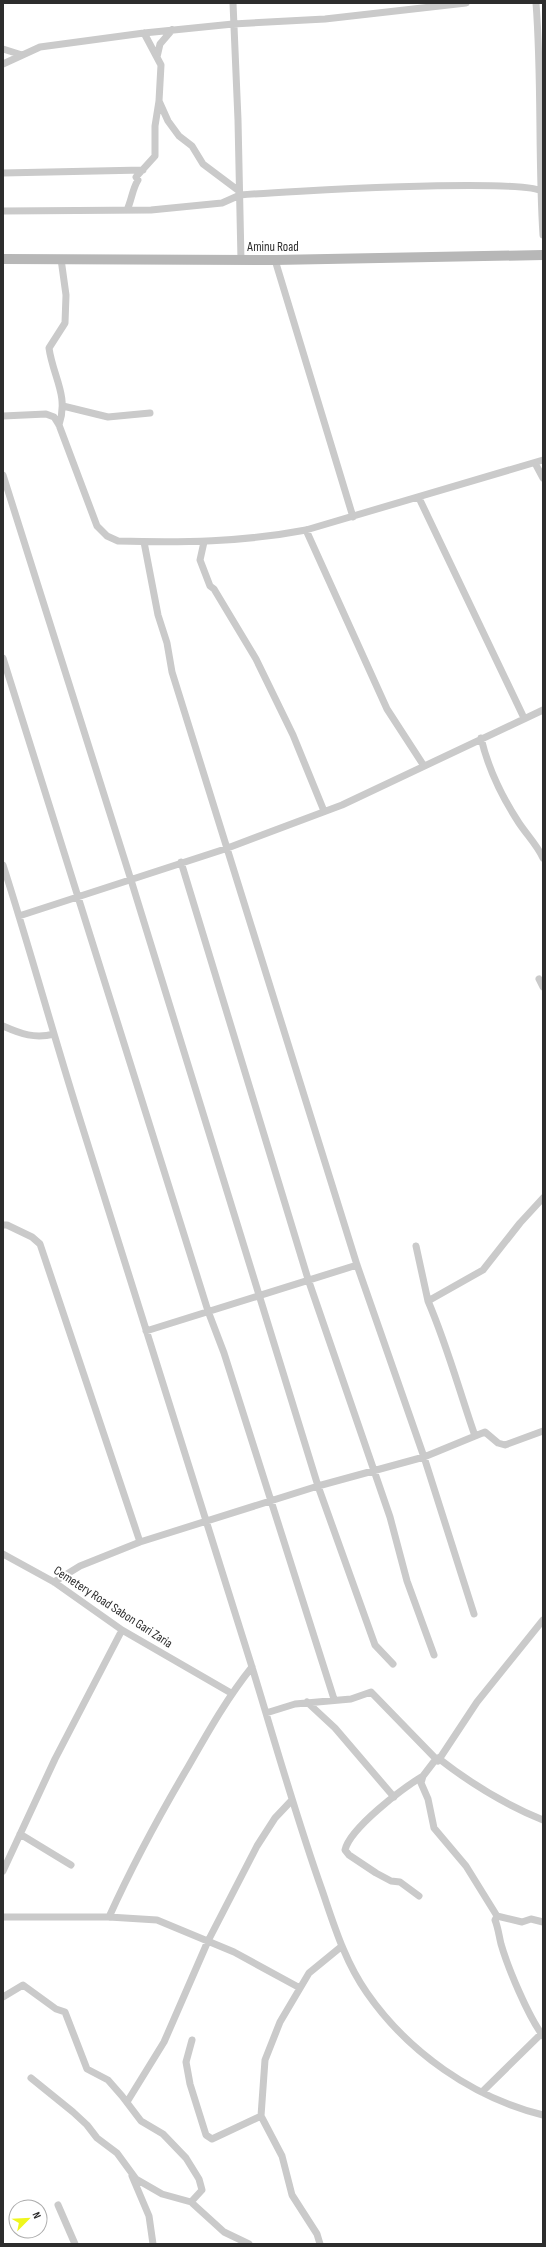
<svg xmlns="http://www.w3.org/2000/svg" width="546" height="2247" viewBox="0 0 546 2247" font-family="'Sofia Sans Condensed',sans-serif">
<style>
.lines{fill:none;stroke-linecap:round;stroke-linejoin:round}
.street{stroke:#cacaca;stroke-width:7}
.secondary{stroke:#b7b7b7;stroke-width:10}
.labels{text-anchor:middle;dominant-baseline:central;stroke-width:4;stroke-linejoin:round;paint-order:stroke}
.street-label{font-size:13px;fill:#2d2d2d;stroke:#fff}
</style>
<rect width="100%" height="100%" fill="#fff"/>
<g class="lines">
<path class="street" d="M233 3 238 120 241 260
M536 3C542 80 538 158 543 235
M144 33 161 65 159 101 168 121 179 136 192 146 203 164 239 191
M3 49 22 55
M157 57 160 44 172 30
M3 64 40 47 144 33 233 24 325 19 466 3
M3 173 143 170
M127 210C132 199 132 190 138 180L136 177 155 156V126L159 101
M3 211 151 210 222 203 240 195C276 192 529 177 543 192
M275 260 353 517
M63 406 108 417 150 413
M3 416 46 414 54 417 59 425 97 526 107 536 118 541C181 543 243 542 306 530L543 460
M59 425C69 395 53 377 49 348L65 323 66 295 61 259
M535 463 543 478
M3 475 131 880 318 1486 375 1645 393 1664
M419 498 524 718
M306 530 387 709 424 766
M144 542 158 615 167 643 172 672 357 1265 424 1457 474 1614
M204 542 200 560 210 586 214 589 256 659 293 735 324 811
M3 658 208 1311 224 1353 334 1699
M481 738C488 768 502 797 519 823 527 835 537 845 543 858
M181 862 308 1279 390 1517 407 1581 434 1655
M3 865C31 952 55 1041 83 1129 139 1308 196 1488 252 1667 275 1742 296 1817 322 1890 334 1925 345 1962 367 1993 408 2052 473 2098 543 2115
M19 916 225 849 342 805 543 710
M539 979 543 987
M3 1026C21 1034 35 1039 54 1034
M3 1225H7L32 1237 40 1244 140 1542
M416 1246 428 1301
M146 1331 357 1265
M475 1436C459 1390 447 1345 428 1301L483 1270 520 1223 543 1198
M3 1554 54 1582 122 1630 231 1693
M54 1582 80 1566 140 1542 318 1486 424 1457 480 1434 485 1432 498 1443 505 1445 543 1431
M307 1702 335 1728 394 1797
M266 1713 295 1704 351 1699 371 1692 438 1761 477 1702 543 1620
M438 1758C470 1783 506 1805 543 1820
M436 1759 423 1776 421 1783 428 1799 434 1828 466 1866 497 1916 495 1920C498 1927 499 1936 501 1944 508 1968 528 2016 543 2036
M20 1834 71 1865
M3 1871 55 1759 122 1630
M419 1896 400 1882 391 1881 376 1873 349 1855 345 1850C350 1828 403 1788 423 1776
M497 1916 522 1922 531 1919 543 1922
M3 1917H109L157 1920 234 1952 300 1988
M109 1917C133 1864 159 1816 188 1767 208 1732 227 1698 252 1667
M3 1997 23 1985 56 2009 65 2012 87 2069 108 2080 122 2096 141 2121 163 2134 186 2158 199 2179 202 2190 191 2202
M192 2040 186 2062 190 2084 206 2135 212 2139 261 2116
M31 2078 73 2112 87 2125 97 2138 117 2153 136 2179 162 2194 191 2202 224 2232 249 2244
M482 2092 541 2034
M127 2102 164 2042 208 1941 257 1846 275 1818 292 1800
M132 2176 149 2216 153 2244
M58 2205 75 2244
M320 2244 317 2234 292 2195 282 2156 261 2116 265 2060 280 2022 309 1973 342 1946"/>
<path class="secondary" d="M3 259 275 260 543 255"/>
</g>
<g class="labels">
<g class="street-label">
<text x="273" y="247">Aminu Road</text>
<text transform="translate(113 1607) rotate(33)">Cemetery Road Sabon Gari Zaria</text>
</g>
</g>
<rect width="546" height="2247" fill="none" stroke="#2d2d2d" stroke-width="8"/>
<g transform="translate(28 2219) rotate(66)"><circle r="19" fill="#ffffff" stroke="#ababab"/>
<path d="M0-3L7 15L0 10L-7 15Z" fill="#eff61d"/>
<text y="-6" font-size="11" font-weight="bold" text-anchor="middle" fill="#2d2d2d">N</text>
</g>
</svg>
